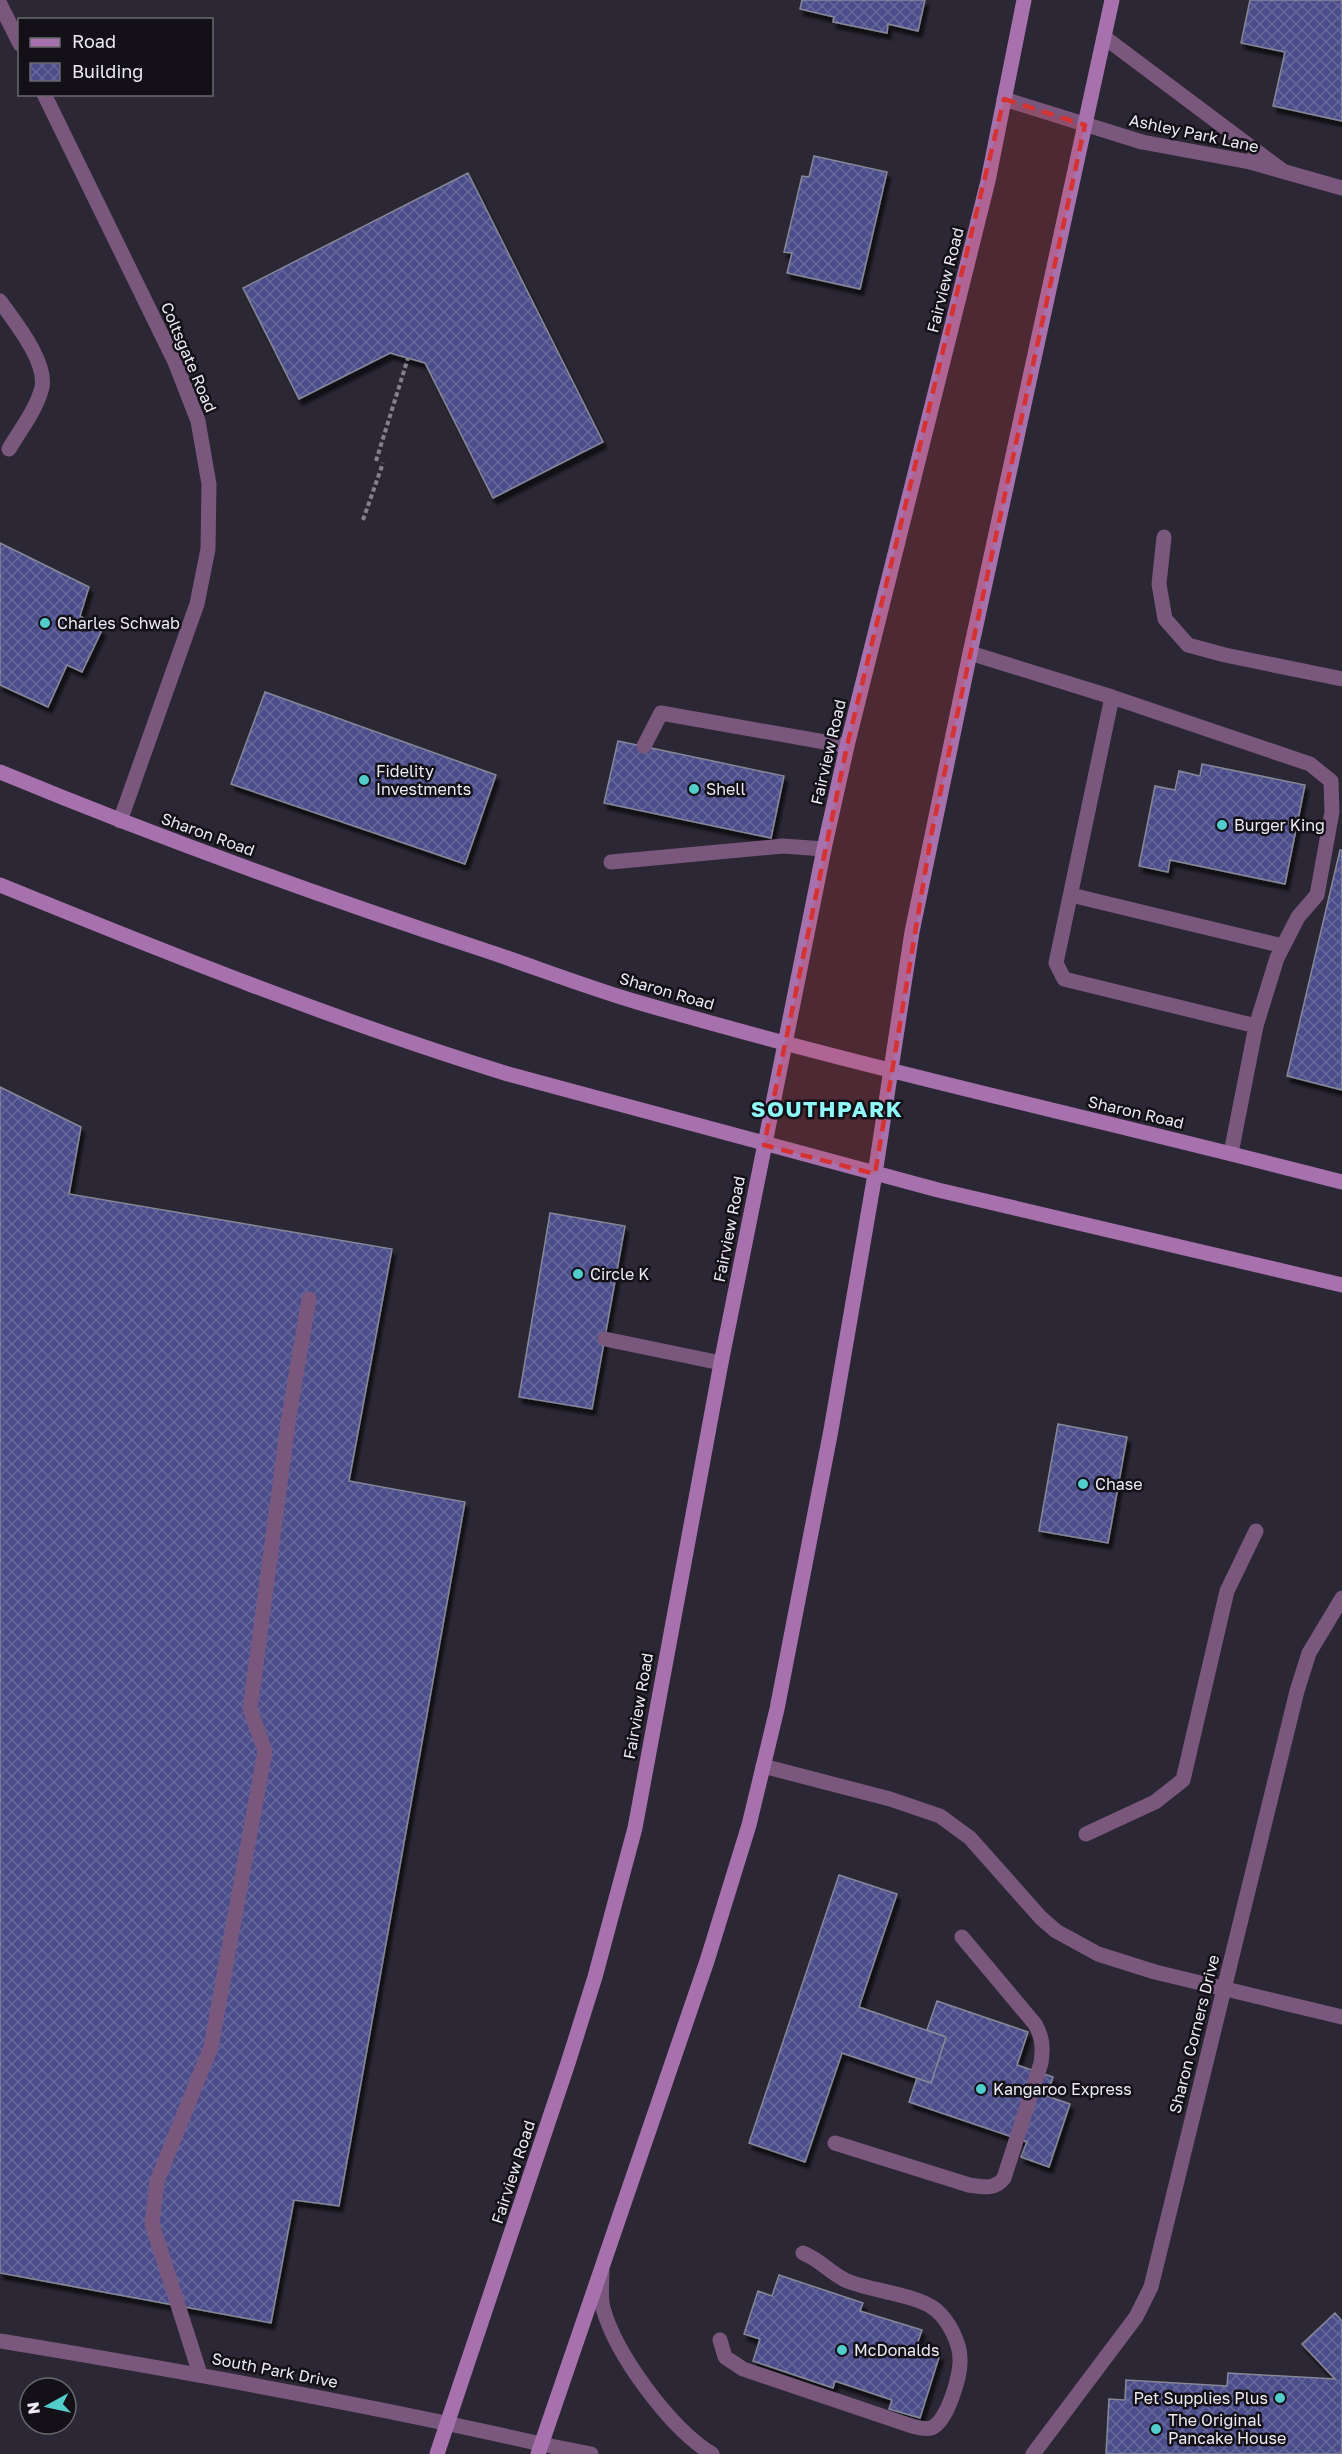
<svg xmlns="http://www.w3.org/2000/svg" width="1342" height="2454" viewBox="0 0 1342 2454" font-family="'Golos Text',sans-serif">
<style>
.building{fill:url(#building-cross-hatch);stroke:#868898;stroke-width:1.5;filter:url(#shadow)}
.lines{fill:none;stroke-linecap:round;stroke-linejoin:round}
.path{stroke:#85818c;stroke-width:4;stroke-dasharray:4.5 3;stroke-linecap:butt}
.service{stroke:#7a587d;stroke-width:15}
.minor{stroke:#7a587d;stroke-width:15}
.secondary{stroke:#a771ad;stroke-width:15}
.marked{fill:#d73232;fill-opacity:0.2;stroke:#d73232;stroke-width:4.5;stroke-dasharray:12 8;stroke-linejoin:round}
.poi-dot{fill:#52cdcc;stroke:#131117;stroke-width:2}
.labels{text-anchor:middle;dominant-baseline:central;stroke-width:5;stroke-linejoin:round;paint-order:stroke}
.street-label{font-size:16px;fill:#edeaf3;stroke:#131117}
.poi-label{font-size:16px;fill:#edeaf3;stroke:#131117;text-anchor:start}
.district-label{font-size:22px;font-weight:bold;letter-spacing:1.5px;fill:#8ef9f8;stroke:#131117}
</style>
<defs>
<pattern id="building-cross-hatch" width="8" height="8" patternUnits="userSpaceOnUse" patternTransform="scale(1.5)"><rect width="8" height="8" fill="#4c4e8a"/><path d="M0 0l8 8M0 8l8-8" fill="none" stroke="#66689b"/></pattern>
<filter id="shadow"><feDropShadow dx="3.5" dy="6" stdDeviation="1.5" flood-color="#0009"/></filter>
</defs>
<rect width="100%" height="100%" fill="#2b2734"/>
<path class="building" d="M802 0H925L918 31 888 24 887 33 833 22 834 17 800 9Z
M1250 0H1342V121L1273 106 1285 52 1241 43Z
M814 156 887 172 860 289 787 273 792 253 784 252 802 176 809 177Z
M468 173 603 442 493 498 425 363 390 353 299 399 243 288Z
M0 543 89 587 80 616 102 630 82 672 67 665 48 707 0 685Z
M265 692 496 775 465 864 231 784Z
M618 741 784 776 771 838 604 803Z
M1202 764 1305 785 1285 884 1170 860 1168 872 1139 866 1155 786 1175 790 1179 771 1200 776Z
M1340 850H1342V1090L1287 1076Z
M0 1087 81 1127 69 1194 392 1249 349 1481 465 1502 339 2206 294 2200 271 2323 0 2273Z
M550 1213 625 1226 592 1409 519 1397Z
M1058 1424 1127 1437 1108 1543 1039 1531Z
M839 1875 897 1894 859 2007 946 2037 931 2083 842 2053 805 2162 749 2143Z
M937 2001 1028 2032 1017 2065 1053 2077 1047 2096 1070 2104 1049 2167 1021 2157 1027 2142 909 2102 917 2078 931 2083 946 2037 927 2030Z
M779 2275 863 2303 860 2311 922 2330 916 2347 940 2354 920 2418 889 2409 892 2400 835 2381 833 2388 753 2361 760 2339 744 2334 758 2291 772 2296Z
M1335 2313 1342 2321V2454H1106L1109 2399 1125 2400 1126 2380 1227 2386 1228 2373 1335 2379 1302 2344Z"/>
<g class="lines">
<path class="path" d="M376 461 408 358
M363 520 383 463"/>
<path class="service" d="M1104 37 1283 171
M0 301C14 321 47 361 42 387 37 409 20 430 9 449
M1164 537 1159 584 1165 619 1188 645 1225 655 1342 679
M970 653 1112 697 1056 963 1064 979 1256 1026
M1112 697 1310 764 1331 781 1332 812 1317 895 1298 917 1277 958 1256 1026 1231 1153
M644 746 661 713 847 746
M611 862 783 846 824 849
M1071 895 1283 946
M605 1339 721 1363
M763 1766 890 1799 940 1816 970 1838 1041 1918 1056 1931 1098 1954 1155 1972 1342 2017
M1086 1834 1155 1802 1183 1780 1227 1591 1256 1531
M835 2143 969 2185C983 2187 995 2190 1004 2178L1041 2063C1043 2048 1043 2038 1035 2024L962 1937
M720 2340 725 2357 743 2369 909 2425C916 2427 924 2430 931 2428 947 2423 961 2375 960 2359 960 2343 949 2321 936 2310 917 2294 869 2291 845 2280 829 2272 819 2259 803 2253
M0 2341C182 2371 362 2403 541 2444
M200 2374 152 2224 157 2181 211 2047 265 1751 250 1709 289 1416 309 1299"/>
<path class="minor" d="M0 4 20 44
M44 94 175 362 198 421 209 484 208 549 197 604 120 821
M1004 99 1142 142 1250 162 1342 188
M602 2271C602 2283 600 2296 603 2308 616 2355 670 2428 712 2454
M541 2444 591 2454
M1033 2454 1136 2317 1151 2287 1297 1691 1309 1653 1342 1598"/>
<path class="secondary" d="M0 772C159 838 320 896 484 950 535 967 586 987 637 1002 870 1070 1107 1121 1342 1182
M0 885C167 953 336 1021 508 1074L938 1190 1342 1285
M437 2454 568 2063 595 1977 635 1828 721 1363 824 849 847 746 988 181 1024 0
M538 2454 707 1961 749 1825 777 1709 831 1430 875 1174 912 932 970 653 1112 0"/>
</g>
<path class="marked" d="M1004 99 1085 125 932 831 875 1174 764 1145 847 746Z"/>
<g class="poi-dot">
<circle cx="45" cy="623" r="6"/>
<circle cx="364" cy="780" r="6"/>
<circle cx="694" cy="789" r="6"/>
<circle cx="1222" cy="825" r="6"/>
<circle cx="578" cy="1274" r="6"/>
<circle cx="1083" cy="1484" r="6"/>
<circle cx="981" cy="2089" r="6"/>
<circle cx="842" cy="2350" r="6"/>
<circle cx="1280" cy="2398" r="6"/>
<circle cx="1156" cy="2429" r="6"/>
</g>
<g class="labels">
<g class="street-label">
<text transform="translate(1194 133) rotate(12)">Ashley Park Lane</text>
<text transform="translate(945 280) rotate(-76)">Fairview Road</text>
<text transform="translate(189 357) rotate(67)">Coltsgate Road</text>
<text transform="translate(828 752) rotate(-77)">Fairview Road</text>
<text transform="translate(208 834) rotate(20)">Sharon Road</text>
<text transform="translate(667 991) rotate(16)">Sharon Road</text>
<text transform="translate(1136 1112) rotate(13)">Sharon Road</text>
<text transform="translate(729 1229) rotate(-79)">Fairview Road</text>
<text transform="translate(638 1706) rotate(-80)">Fairview Road</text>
<text transform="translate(1194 2034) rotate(-76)">Sharon Corners Drive</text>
<text transform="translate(513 2172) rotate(-72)">Fairview Road</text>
<text transform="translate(275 2370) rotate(11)">South Park Drive</text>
</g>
<g class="poi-label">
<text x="57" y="623">Charles Schwab</text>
<text x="376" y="771">Fidelity<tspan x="376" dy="18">Investments</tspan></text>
<text x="706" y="789">Shell</text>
<text x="1234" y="825">Burger King</text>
<text x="590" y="1274">Circle K</text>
<text x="1095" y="1484">Chase</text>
<text x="993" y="2089">Kangaroo Express</text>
<text x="854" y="2350">McDonalds</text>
<text x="1268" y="2398" text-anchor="end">Pet Supplies Plus</text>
<text x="1168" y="2420">The Original<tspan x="1168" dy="18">Pancake House</tspan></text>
</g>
<g class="district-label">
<text x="827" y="1108">SOUTHPARK</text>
</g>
</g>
<rect x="18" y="18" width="195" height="78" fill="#131117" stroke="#6a686f" stroke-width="1.5"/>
<rect x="30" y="38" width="30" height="9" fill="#a771ad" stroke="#6a686f" stroke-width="1.5"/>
<text x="72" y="48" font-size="18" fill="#edeaf3">Road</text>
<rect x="30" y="63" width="30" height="18" fill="url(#building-cross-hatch)" stroke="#6a686f" stroke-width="1.5"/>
<text x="72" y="78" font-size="18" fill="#edeaf3">Building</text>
<g transform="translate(48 2406) rotate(262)"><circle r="28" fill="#131117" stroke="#6a686f" stroke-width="1.5"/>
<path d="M0-4.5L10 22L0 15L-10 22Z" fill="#52cdcc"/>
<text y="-9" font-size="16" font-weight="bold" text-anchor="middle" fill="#edeaf3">N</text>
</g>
</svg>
